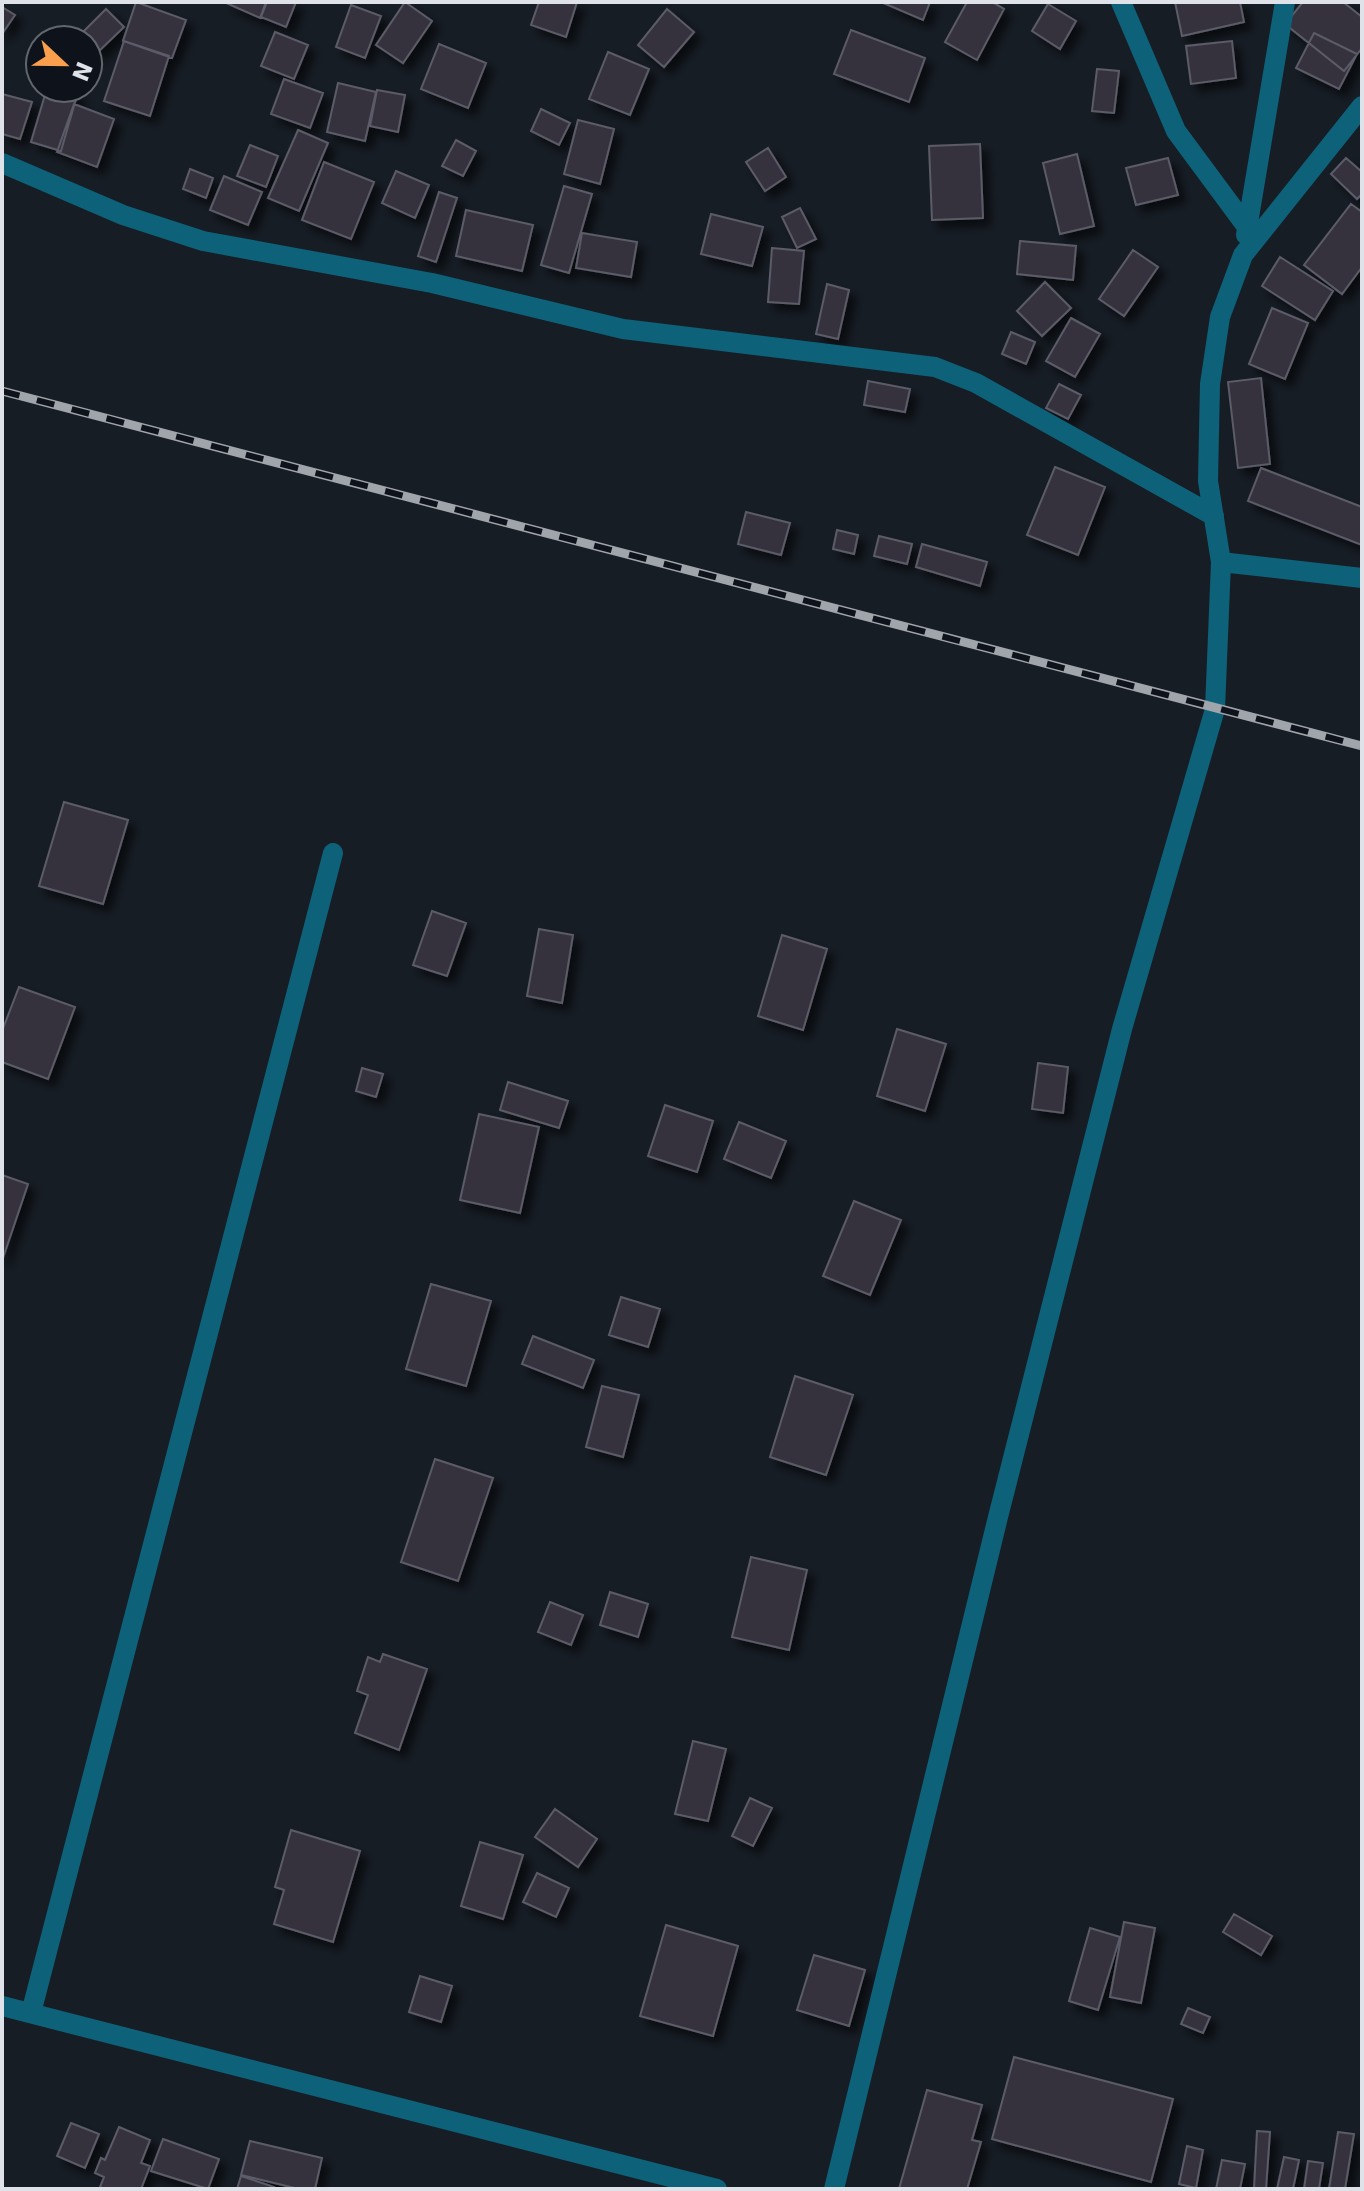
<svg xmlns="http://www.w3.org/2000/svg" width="1364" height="2191" viewBox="0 0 1364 2191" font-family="'DejaVu Sans',sans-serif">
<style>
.building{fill:#34333e;stroke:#5c5b67;stroke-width:2;filter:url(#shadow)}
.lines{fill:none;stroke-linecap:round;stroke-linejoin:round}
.minor{stroke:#0d627a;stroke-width:20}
.rail-casing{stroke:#a0a4ab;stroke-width:9}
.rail{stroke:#0e131b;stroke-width:6;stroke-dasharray:18;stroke-linecap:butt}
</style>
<defs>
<filter id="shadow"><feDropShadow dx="7" dy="7" stdDeviation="4" flood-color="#0009"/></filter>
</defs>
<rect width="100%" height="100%" fill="#171d25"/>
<path class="building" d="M136 2 186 20 172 58 123 41Z
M224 2H266L260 18Z
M267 2H296L286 27 261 17Z
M405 2 432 21 403 63 376 45Z
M539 2H577L566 37 531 25Z
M881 2H930L923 20Z
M967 2H992L1004 9 977 60 945 42Z
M1175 2H1240L1244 22 1182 36Z
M1303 2H1343L1362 17V48L1344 71 1285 24Z
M1048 4 1076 21 1060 49 1032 31Z
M351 5 381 16 365 58 336 47Z
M2 7 15 15 2 34Z
M106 9 124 27 96 54 88 40 79 36Z
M667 9 694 32 664 67 638 45Z
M851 30 925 58 909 102 834 74Z
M275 32 308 45 294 79 261 66Z
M1314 33 1357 54 1339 89 1296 68Z
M124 41 169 56 150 116 104 101Z
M1232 41 1236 78 1191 84 1186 46Z
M439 44 486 63 468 108 421 89Z
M608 52 649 69 630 115 589 99Z
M1097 69 1119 71 1114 113 1092 111Z
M284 79 323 93 310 128 271 114Z
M338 83 376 92 365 141 327 132Z
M47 88 78 92 61 151 31 142Z
M377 90 405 95 398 132 370 126Z
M2 94 32 102 20 139 2 134Z
M74 104 114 119 97 167 57 152Z
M541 109 570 123 559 145 531 131Z
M578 120 614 129 600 184 564 174Z
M298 130 328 143 299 211 268 198Z
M456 140 476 151 463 176 442 166Z
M980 144 983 218 932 220 929 146Z
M250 145 278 156 266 187 237 176Z
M768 148 786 177 765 191 746 162Z
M1077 154 1094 226 1060 234 1043 163Z
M1168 158 1178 195 1136 205 1126 168Z
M1346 158 1362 172V194L1357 199 1331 174Z
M324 162 374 182 351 239 302 220Z
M190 169 213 178 206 198 183 189Z
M396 171 429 185 415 218 382 203Z
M224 176 262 192 248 225 210 210Z
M564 186 592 194 569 273 541 265Z
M439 192 457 198 436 262 418 256Z
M1351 204 1362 212V267L1342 294 1304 265Z
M800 208 816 239 797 248 782 217Z
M466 210 533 225 522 271 456 256Z
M711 214 763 227 752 266 701 254Z
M582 233 637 242 631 277 576 268Z
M1020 241 1076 246 1073 280 1017 274Z
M772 248 804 251 799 304 768 302Z
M1133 250 1158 267 1124 316 1099 299Z
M1280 257 1333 291 1315 320 1262 286Z
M1045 282 1071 308 1042 336 1017 311Z
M827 284 849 290 838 339 816 334Z
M1272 308 1308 323 1285 379 1249 364Z
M1071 318 1100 334 1075 377 1046 361Z
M1011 332 1035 342 1026 364 1002 354Z
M1261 378 1270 464 1238 468 1228 382Z
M868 381 910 389 905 412 864 405Z
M1059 384 1081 395 1068 419 1046 408Z
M1055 467 1105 487 1078 555 1027 535Z
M1261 468 1362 507V545L1248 501Z
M746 512 790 523 781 555 738 544Z
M837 530 858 535 854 554 833 549Z
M879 536 912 544 907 564 874 556Z
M922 544 987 562 980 586 916 567Z
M64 802 128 820 103 904 39 886Z
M432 911 466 923 447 976 413 965Z
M539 929 573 935 562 1003 527 996Z
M782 935 827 949 803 1030 758 1016Z
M19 987 75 1007 48 1079 2 1062V1031Z
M897 1029 946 1044 925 1111 877 1096Z
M1038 1063 1068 1067 1063 1113 1032 1109Z
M362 1068 383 1074 376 1097 356 1091Z
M508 1082 568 1101 559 1128 500 1110Z
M665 1105 713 1121 697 1172 648 1156Z
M479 1114 539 1127 520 1213 460 1200Z
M739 1122 786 1141 771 1178 724 1159Z
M2 1175 28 1184 2 1261Z
M854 1201 901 1220 870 1295 823 1276Z
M431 1284 491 1301 466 1386 406 1369Z
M621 1297 660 1309 648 1347 609 1335Z
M533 1336 594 1360 583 1388 522 1364Z
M795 1376 853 1395 826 1475 770 1457Z
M602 1386 639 1395 623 1457 586 1447Z
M435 1459 493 1478 458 1581 401 1562Z
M751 1557 807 1570 789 1650 732 1637Z
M610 1592 648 1604 638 1637 600 1625Z
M550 1602 583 1615 571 1645 538 1632Z
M383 1654 427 1669 399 1750 355 1733 368 1695 357 1691 368 1657 380 1662Z
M693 1741 726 1749 708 1821 675 1814Z
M750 1798 772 1808 753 1846 732 1836Z
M555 1809 597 1839 578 1867 535 1837Z
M291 1830 360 1851 333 1942 274 1924 284 1890 275 1887Z
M480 1842 523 1855 503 1919 461 1906Z
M537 1873 569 1888 556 1917 523 1902Z
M1234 1914 1272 1936 1261 1955 1223 1932Z
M1124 1922 1155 1928 1141 2003 1110 1997Z
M666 1925 738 1946 713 2036 640 2016Z
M1090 1928 1120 1937 1098 2010 1069 2001Z
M814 1955 865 1970 849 2026 797 2010Z
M420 1976 452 1986 441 2022 409 2012Z
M1188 2008 1210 2017 1203 2033 1181 2024Z
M1014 2057 1173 2099 1151 2182 992 2139Z
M927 2090 982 2105 972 2140 981 2142 967 2189H899Z
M71 2123 99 2134 85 2168 57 2156Z
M119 2127 150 2140 141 2163 150 2166 141 2189H105L100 2187 104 2177 95 2173 101 2158 105 2160Z
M1257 2131 1270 2132 1266 2189H1254Z
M1338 2132 1354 2134 1345 2189H1329Z
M163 2139 219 2159 208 2189 151 2171Z
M250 2141 322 2158 315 2189H299L241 2175Z
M1187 2146 1203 2150 1196 2188 1179 2184Z
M1284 2157 1299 2160 1293 2189H1277Z
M1222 2160 1245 2164 1240 2189H1216Z
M1308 2161 1323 2163 1319 2189H1304Z
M241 2176 274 2187 273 2189H237Z"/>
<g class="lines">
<path class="minor" d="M1121 2 1176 131 1247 227
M2 163 123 215 203 241 432 283 623 329 935 367 976 383 1214 516
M1246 235 1285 2
M1221 562 1362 578
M2 2006 717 2189
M31 2013 333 853
M834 2189 998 1517 1122 1029 1215 709 1221 562 1208 481 1210 384 1220 317 1243 255 1362 106"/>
<defs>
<path id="rail" d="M2 391 1362 746"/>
</defs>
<use href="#rail" class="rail-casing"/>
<use href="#rail" class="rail"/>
</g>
<rect width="1364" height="2191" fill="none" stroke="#dfe3e9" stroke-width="8"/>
<g transform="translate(64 64) rotate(112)"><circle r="38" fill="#0e131b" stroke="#62666d" stroke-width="2"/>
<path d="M0-6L14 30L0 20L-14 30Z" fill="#f99f4d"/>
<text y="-12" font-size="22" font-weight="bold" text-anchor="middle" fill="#dfe3e9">N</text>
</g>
</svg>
